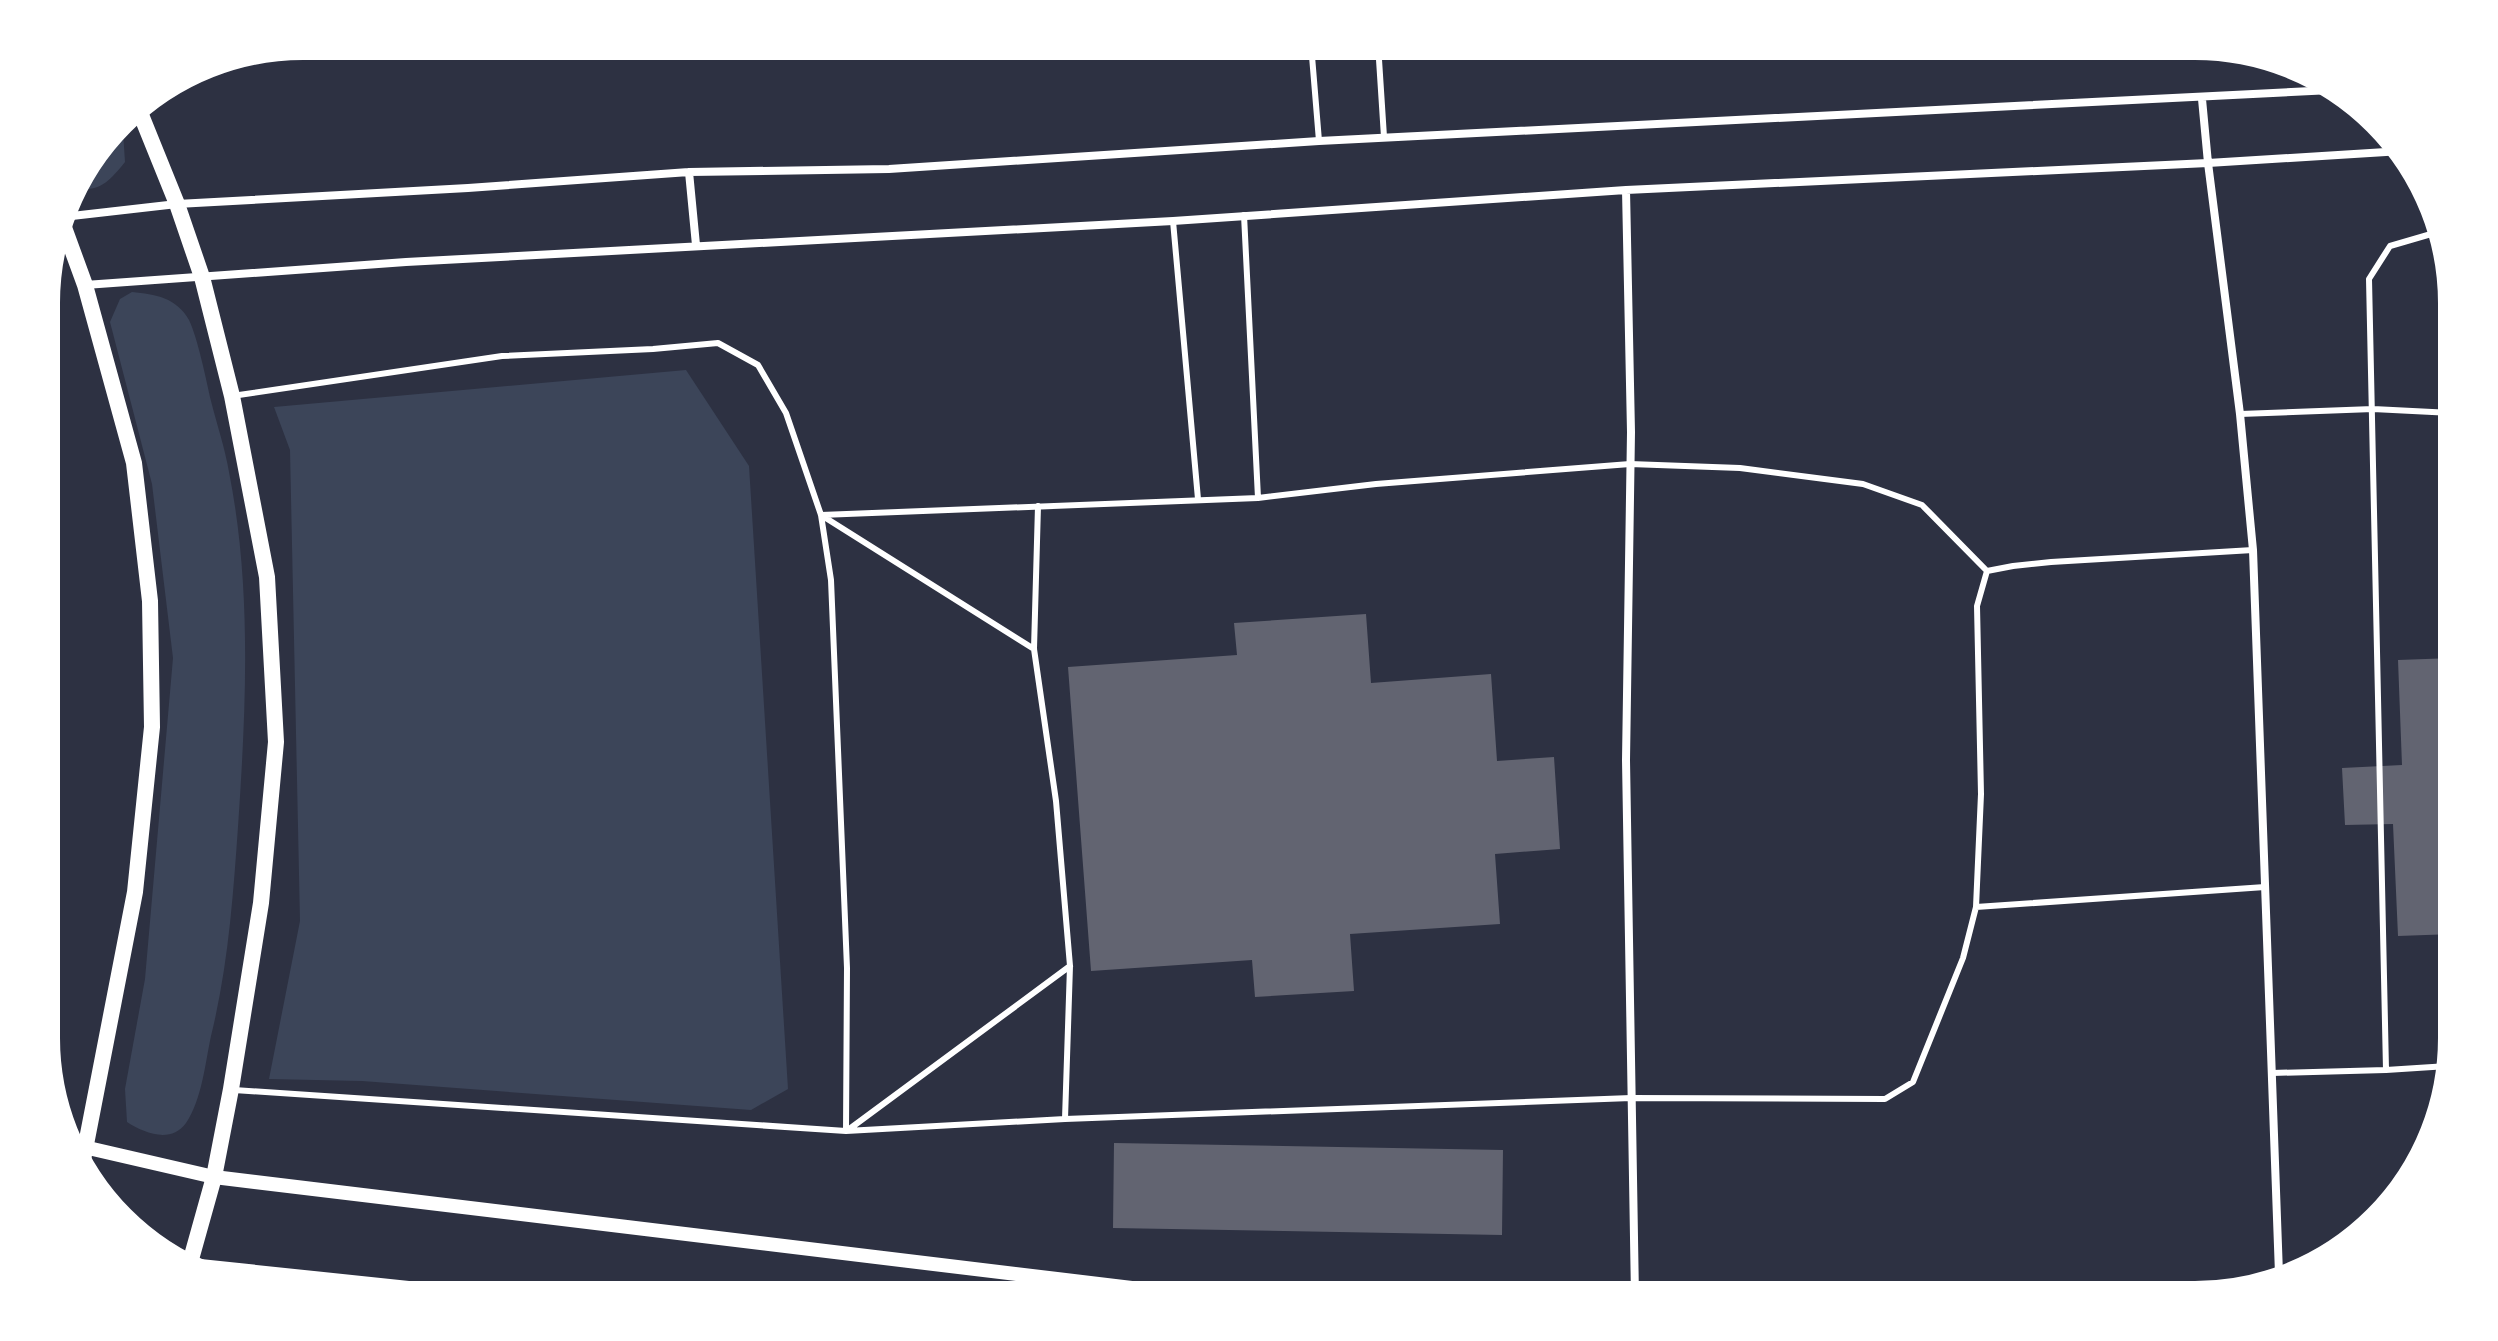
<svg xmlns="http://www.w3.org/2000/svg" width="2498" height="1341" viewBox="0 0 2498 1341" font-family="'Source Sans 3',sans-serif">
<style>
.green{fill:#3c4559}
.building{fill:#626471}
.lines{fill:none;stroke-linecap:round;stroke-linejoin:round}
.service{stroke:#fff;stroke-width:6}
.minor{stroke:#fff;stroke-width:8}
.tertiary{stroke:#fff;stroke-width:14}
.secondary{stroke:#fff;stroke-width:16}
.rim{fill:none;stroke:#fff;stroke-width:4}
</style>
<rect width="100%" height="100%" fill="#2d3142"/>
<path class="green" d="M120 124 123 131 125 162C108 183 99 193 71 188Z
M132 292C155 294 177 298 189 320 198 339 206 379 211 401 217 425 225 448 229 472 252 588 246 709 238 827 233 898 228 967 211 1036 205 1064 202 1099 186 1123 171 1144 144 1133 127 1122L125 1089 145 979 173 658 152 484 110 322 120 299Z
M686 370 749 466 788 1089 751 1110 362 1081 269 1079 300 921 290 450 274 407Z"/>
<path class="building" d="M1366 614 1371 683 1491 674 1497 761 1554 757 1560 849 1495 854 1500 924 1350 934 1354 991 1255 997 1252 960 1091 971 1068 667 1237 655 1234 623Z
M2453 658 2454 934 2398 936 2393 824 2345 825 2342 768 2402 765 2398 660Z
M1114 1143 1503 1150 1502 1235 1113 1228Z"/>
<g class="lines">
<path class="service" d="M1311 44 1319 141
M1378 44 1384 137
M1244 215 1258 498
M1173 221 1198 499
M232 396 502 356 653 349 718 343 758 365 786 413 821 515 831 580 847 968 846 1131 234 1090
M2240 414 2373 409 2452 413
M821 515 1258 498 1376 484 1630 464 1740 468 1863 484 1922 505 1987 571
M821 515 1034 649
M2253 550 2051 562 2013 566 1987 571 1977 606 1981 794 1976 907 2265 887
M2386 1070 2369 279 2390 246 2438 232
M2272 1073 2386 1070 2448 1066
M1065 1119 1631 1098 1885 1099 1913 1082 1963 958 1976 907
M848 1130 1070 966
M846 1131 1065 1119 1070 966 1056 801 1034 649 1038 506"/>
<path class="minor" d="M2202 99 2208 163 2240 414 2253 550 2279 1274
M689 172 696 245
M1626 190 1631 432 1626 760 1635 1297
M63 217 177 204 468 188 689 172 889 169 1319 141 2332 90
M85 285 406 262 1173 221 1626 190 2208 163 2402 151"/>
<path class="tertiary" d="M84 1147 214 1177 1140 1289 1249 1297
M181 1264 494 1297"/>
<path class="secondary" d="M137 105 177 204 202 277 232 396 267 577 276 742 261 903 231 1089 214 1177 188 1270
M62 222 85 285 134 463 150 601 152 727 135 892 82 1165"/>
</g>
<path d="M0 0H2498V1341H0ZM303 58H2195A245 245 0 0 1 2440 303V1038A245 245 0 0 1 2195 1283H303A245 245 0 0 1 58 1038V303A245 245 0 0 1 303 58Z" fill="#fff" fill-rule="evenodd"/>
<path class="rim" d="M303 58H2195A245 245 0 0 1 2440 303V1038A245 245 0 0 1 2195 1283H303A245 245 0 0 1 58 1038V303A245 245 0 0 1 303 58Z"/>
</svg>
